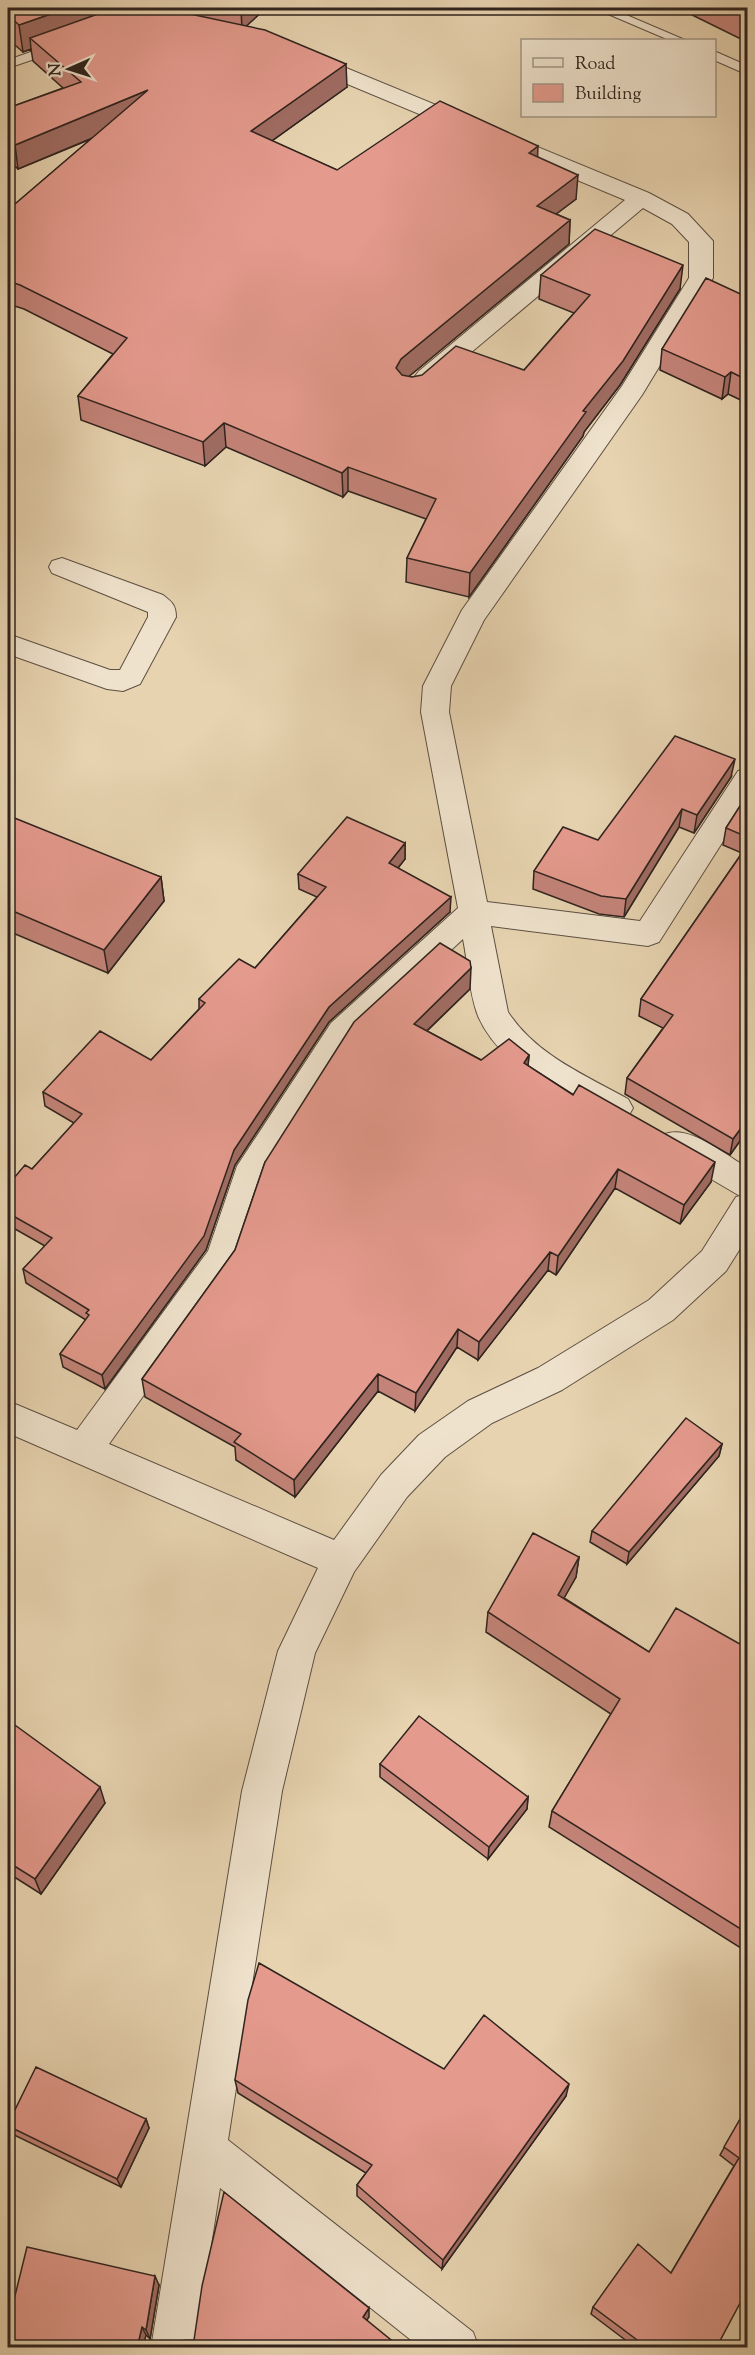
<svg xmlns="http://www.w3.org/2000/svg" width="755" height="2355" viewBox="0 0 755 2355" font-family="'Sorts Mill Goudy',serif">
<style>
.lines{fill:none;stroke-linecap:round;stroke-linejoin:round}
.lane-casing{stroke:#5d4f42;stroke-width:2}
.street-casing{stroke:#5d4f42;stroke-width:2}
.lane{fill:#efe2cc;fill-rule:evenodd}
.street{fill:#efe2cc;fill-rule:evenodd}
.wall{fill:#c48479;stroke:#2f231e;stroke-width:1.5}
.shaded-wall{fill:#a06c63;stroke:#2f231e;stroke-width:1.5}
.building{fill:#e49a8d;stroke:#2f231e;stroke-width:1.5}
</style>
<rect width="100%" height="100%" fill="#e7d3b0"/>
<filter id="stains"><feTurbulence type="fractalNoise" baseFrequency=".00333" numOctaves="4"/><feColorMatrix values="0 0 0 0 .2 0 0 0 0 .09 0 0 0 0 .02 0 0 0 .5 -.17"/></filter>
<radialGradient id="worn" r=".72"><stop offset=".6" stop-color="#630" stop-opacity="0"/><stop offset="1" stop-color="#630" stop-opacity=".3"/></radialGradient>
<g class="lines">
<defs>
<path id="lane" d="M594 8H610L685 40H669Z
M56 43 62 47 61 50 8 68V60Z
M714 51 748 66V75L714 60Z"/>
<path id="street" d="M305 51 649 193 688 214 713 241V278L642 395 484 620 451 686 449 712 487 902 640 921 738 771 748 768V802L659 942 648 946 491 926 508 1012C536 1055 585 1075 628 1099L633 1108 628 1117 617 1121 606 1117C559 1091 501 1068 478 1016 469 993 468 963 463 939L353 1041 264 1180 235 1267 109 1444 334 1540 381 1475 419 1435 468 1401 538 1368 649 1300 702 1251 736 1197 740 1196 665 1152 661 1143 665 1134C691 1125 725 1155 748 1168V1236L726 1271 673 1320 562 1390 492 1423 445 1457 407 1497 354 1572 315 1653 282 1791 228 2140 473 2332 479 2348H421L220 2188 195 2348H151L242 1791 278 1651 318 1568 8 1433V1401L77 1430 208 1251 237 1166 331 1023 458 908 421 712 423 686 462 610 622 386 689 278V242L672 224 643 208 437 381 428 384 419 381 415 376 419 371 625 200 297 63 294 58 297 53Z
M62 558 163 595C172 602 176 605 176 617L140 684 123 691 107 689 8 654V634L110 670H120L148 617V612L52 573 49 567 52 561Z"/>
</defs>
<use href="#lane" class="lane-casing"/>
<use href="#street" class="street-casing"/>
<use href="#lane" class="lane"/>
<use href="#street" class="street"/>
</g>
<path class="wall" d="M8 8H266L246 26 347 87 272 141 337 170 538 157 576 199 556 214 570 220 569 244 409 376 412 377 524 370 574 313 539 299 541 275 680 289 620 385 584 432 583 436 469 597 406 582 407 558 426 519 348 491 343 497 226 447 205 466 81 420 78 396 113 354 24 309 8 304V210L91 139 18 169 8 159V108L63 88 33 61 31 49 23 52 9 40 8 41Z
M678 8H747V42Z
M747 297V403L728 394 722 399 660 370 662 349Z
M731 777 694 833 679 827 624 917 599 914 533 889 534 871Z
M747 795V1131L730 1155 625 1094 627 1078 663 1028 639 1016 641 999 742 853 723 845 726 828Z
M8 822 161 877 164 901 108 973 8 931Z
M405 843V859L398 868 450 912 329 1022 235 1165 206 1250 105 1389 63 1367 60 1354 86 1320 26 1283 23 1269 45 1246 8 1225V1185L32 1169 74 1123 45 1106 43 1092 151 1060 199 1009V999L255 968 317 897 299 889 298 874Z
M470 989 427 1031 481 1060 529 1055 528 1066 711 1182 680 1224 615 1188 556 1275 548 1270 478 1360 457 1347 415 1411 378 1391 295 1497 236 1460 235 1447 145 1397 142 1379 235 1250 265 1162Z
M722 1444 719 1456 627 1564 590 1542 592 1531Z
M579 1557 576 1577 564 1598 649 1652 747 1648V1874L743 1883 747 1886V1952L549 1827 552 1811 611 1714 486 1632 488 1612Z
M8 1720 105 1803 41 1894 8 1873Z
M380 1764 528 1797 527 1809 488 1859 380 1777Z
M444 2069 566 2096 442 2269 357 2196V2185L366 2173 238 2093 235 2080Z
M747 2107V2300L743 2297 716 2348H636L591 2314 593 2307 671 2273 734 2166 720 2155Z
M146 2119 149 2128 121 2187 12 2134 8 2127V2124Z
M159 2285 150 2339 146 2335 8 2348Z"/>
<path class="shaded-wall" d="M68 8H113L114 19 30 38 31 49 23 52 19 25Z
M241 8H266L242 30Z
M346 64 347 87 252 155 251 131Z
M148 90 150 114 18 169 15 145Z
M538 146 537 170 529 153Z
M578 175 576 199 535 230 537 206Z
M570 220 569 244 401 383 396 368 401 359Z
M683 265 680 289 620 385 584 432 583 436 469 597 470 573 583 411Z
M731 372 728 394 722 399 725 377Z
M224 423 226 447 205 466 203 442Z
M348 467V491L343 497 342 473Z
M735 759 731 777 694 833 697 815Z
M682 809 679 827 624 917 626 899Z
M405 843V859L389 879V863Z
M161 877 164 901 108 973 104 950Z
M451 897 450 912 329 1022 235 1165 206 1250 105 1389 102 1375 234 1150 329 1007Z
M471 968 470 989 413 1044 414 1024Z
M529 1055 527 1075 524 1063Z
M747 1120V1131L730 1155 733 1139Z
M715 1162 711 1182 680 1224 684 1205Z
M618 1169 615 1188 556 1275 558 1256Z
M550 1252 548 1270 478 1360 479 1342Z
M458 1329 457 1347 415 1411 416 1393Z
M378 1374V1391L295 1497 294 1480Z
M722 1444 719 1456 627 1564 629 1552Z
M579 1557 576 1577 555 1614 558 1595Z
M100 1787 105 1803 41 1894 35 1879Z
M528 1797 527 1809 488 1859 489 1847Z
M747 1870V1874L734 1898 741 1882Z
M569 2084 566 2096 442 2269 443 2260Z
M146 2119 149 2128 121 2187 117 2179Z
M155 2276 159 2285 150 2339 146 2330Z
M369 2308V2317L363 2326V2317Z
M142 2327 146 2335 143 2348H137Z"/>
<path class="building" d="M8 8H68L19 25 8 15Z
M115 8H162L265 30 346 64 251 131 337 170 440 101 538 146 529 153 578 175 537 206 570 220 401 359 396 368 402 375 412 377 422 375 456 346 524 370 590 295 541 275 595 229 683 265 623 361 583 411 586 412 470 573 407 558 436 499 348 467 342 473 224 423 203 442 78 396 127 338 20 285 8 281V210L148 90 15 145 8 138V108L81 82 30 38Z
M731 8H747V16Z
M706 278 747 297V380L731 372 725 377 662 349Z
M675 736 735 759 697 815 682 809 626 899 601 896 534 871 563 827 598 840Z
M747 795V837L726 828Z
M12 817 161 877 104 950 8 909V822Z
M347 817 405 843 389 863 451 897 329 1007 234 1150 204 1236 102 1375 60 1354 89 1315 86 1313 89 1310 23 1269 52 1238 8 1213V1185L25 1165 32 1169 82 1114 43 1092 100 1031 151 1060 205 1003 199 999 239 959 255 968 326 887 298 874Z
M747 846V1120L733 1139 627 1078 673 1015 641 999Z
M440 943 470 961 471 968 414 1024 481 1060 509 1039 529 1055 524 1063 573 1095 579 1085 715 1162 684 1205 618 1169 558 1256 550 1252 479 1342 458 1329 416 1393 378 1374 294 1480 234 1442 241 1434 142 1379 235 1250 265 1162 354 1022Z
M686 1418 722 1444 629 1552 592 1531Z
M533 1533 579 1557 558 1595 649 1652 676 1608 747 1648V1870L741 1882 747 1886V1933L552 1811 620 1699 488 1612Z
M419 1716 528 1797 489 1847 380 1764Z
M8 1720 100 1787 35 1879 8 1862Z
M259 1963 444 2069 484 2015 569 2084 443 2260 357 2185 372 2165 235 2080 248 2000Z
M36 2067 146 2119 117 2179 8 2126V2124Z
M747 2107V2290L716 2348H648L593 2307 638 2244 671 2273 739 2158 724 2147Z
M224 2192 369 2308 363 2317 401 2348H167L160 2342 194 2340 202 2286Z
M27 2247 155 2276 146 2330 142 2327 137 2348H8V2324Z"/>
<rect width="755" height="2355" fill="none" stroke="#e7d3b0" stroke-width="30"/>
<rect x="9" y="9" width="737" height="2337" fill="none" stroke="#2f231e" stroke-width="3"/>
<rect x="15" y="15" width="725" height="2325" fill="none" stroke="#2f231e" stroke-width="1.5"/>
<rect x="521" y="39" width="195" height="78" fill="#efe2cc" stroke="#a29686" stroke-width="1.5"/>
<rect x="533" y="58" width="30" height="9" fill="#efe2cc" stroke="#a29686" stroke-width="1.5"/>
<text x="575" y="69" font-size="18" fill="#2f231e">Road</text>
<rect x="533" y="84" width="30" height="18" fill="#e49a8d" stroke="#a29686" stroke-width="1.5"/>
<text x="575" y="99" font-size="18" fill="#2f231e">Building</text>
<g transform="translate(69 69) rotate(267)" stroke="#efe2cc" stroke-width="4.5" paint-order="stroke">
<path d="M0-4.5L10 22L0 15L-10 22Z" fill="#2f231e"/>
<text y="-9" font-size="16" font-weight="bold" text-anchor="middle" fill="#2f231e">N</text>
</g>
<rect width="100%" height="100%" filter="url(#stains)"/>
<rect width="100%" height="100%" fill="url(#worn)"/>
</svg>
